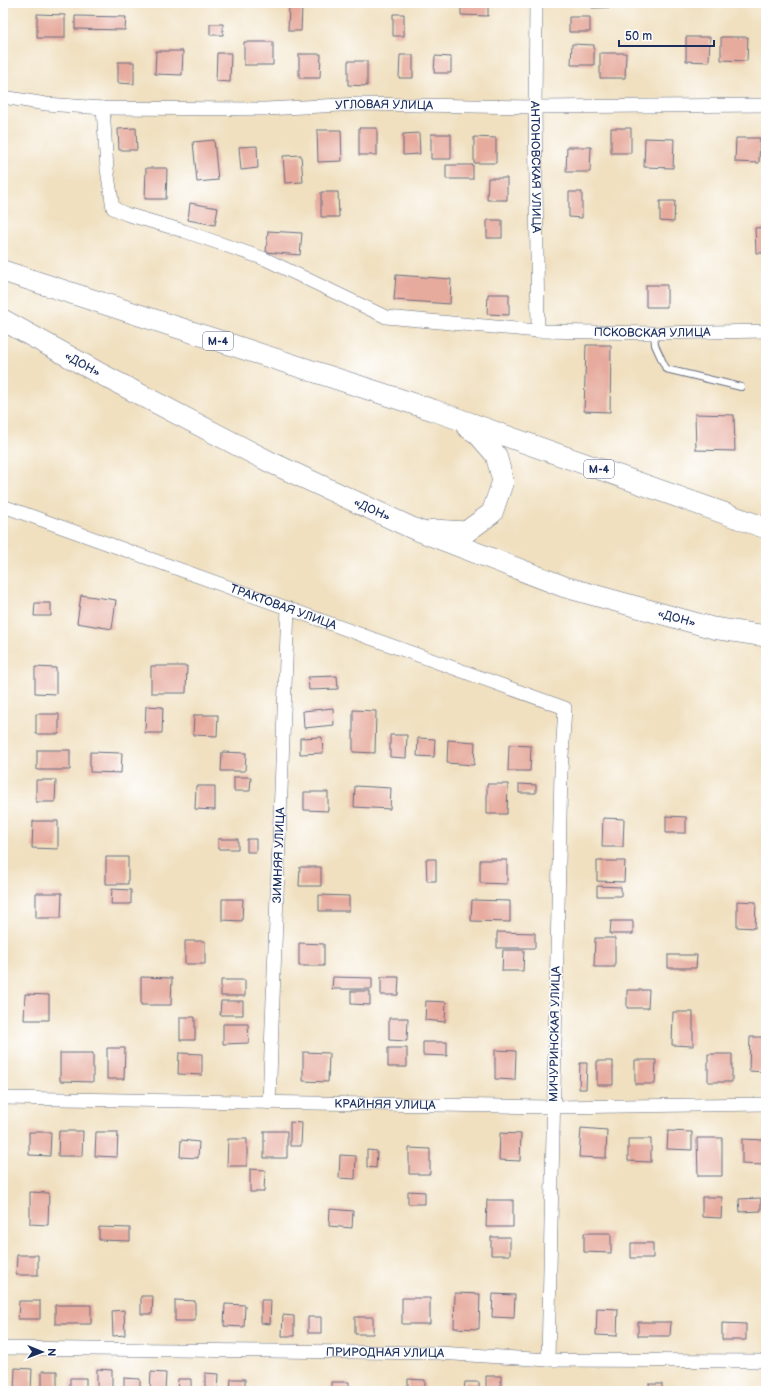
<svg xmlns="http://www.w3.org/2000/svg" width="769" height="1394" viewBox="0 0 769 1394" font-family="'Balsamiq Sans',sans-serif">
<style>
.building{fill:#e7ab9e}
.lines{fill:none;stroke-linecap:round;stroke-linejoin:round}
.service-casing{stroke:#666d80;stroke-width:8}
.minor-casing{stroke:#666d80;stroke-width:14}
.trunk-casing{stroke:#666d80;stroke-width:22}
.service{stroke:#fff;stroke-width:6}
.minor{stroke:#fff;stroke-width:13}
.trunk{stroke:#fff;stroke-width:21}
.labels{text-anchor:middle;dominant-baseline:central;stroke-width:3;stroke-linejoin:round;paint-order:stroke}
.shield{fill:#fff;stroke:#5f6d8e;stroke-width:1}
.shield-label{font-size:11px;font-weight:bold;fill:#1b2f5e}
.street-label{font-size:12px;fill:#1b2f5e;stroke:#fff}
</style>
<rect width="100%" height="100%" fill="#fff"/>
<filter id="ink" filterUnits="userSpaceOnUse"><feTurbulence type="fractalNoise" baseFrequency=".025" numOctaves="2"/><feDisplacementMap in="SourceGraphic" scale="8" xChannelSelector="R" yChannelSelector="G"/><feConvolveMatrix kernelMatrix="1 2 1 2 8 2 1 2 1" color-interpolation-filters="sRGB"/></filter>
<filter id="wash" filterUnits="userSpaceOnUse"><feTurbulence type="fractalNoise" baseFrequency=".012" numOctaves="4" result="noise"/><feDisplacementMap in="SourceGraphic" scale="16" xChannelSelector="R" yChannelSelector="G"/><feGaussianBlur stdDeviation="0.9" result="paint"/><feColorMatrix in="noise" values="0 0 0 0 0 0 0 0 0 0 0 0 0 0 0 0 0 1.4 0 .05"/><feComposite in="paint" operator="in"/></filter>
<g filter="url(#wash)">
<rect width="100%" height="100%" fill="#f0e0c0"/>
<g id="blocks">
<path class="building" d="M461 3H488V16L461 15Z
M591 3H621V7L592 8Z
M289 6 302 7 301 31H288Z
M37 14 65 15V38H37Z
M393 14H404V36H393Z
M75 16 126 17 125 30 75 29Z
M569 17H590V32H569Z
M210 24H223V35H210Z
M686 37H710L709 62 686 61Z
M721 37H748L747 61 721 60Z
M244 42H273V65H244Z
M572 44 594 45V65H571Z
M156 51H183L182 75 155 74Z
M217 53H231L230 82 216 81Z
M600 53H626L625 78H600Z
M299 54H321L320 78H299Z
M400 55H413V78H399Z
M435 56 451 57V73H434Z
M348 61H367V86L348 85Z
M118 62H134V84L118 83Z
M136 128 137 150H119L118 129Z
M359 128H377V155H359Z
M611 128H631V153H611Z
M317 130H341L342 161 318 162Z
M419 133 420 154 403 155V134Z
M431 134H451V159H431Z
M474 137 496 138V163H474Z
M645 138 674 139 673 168 644 167Z
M736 138H760L759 163 735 162Z
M214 140 218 180 197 182 193 142Z
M257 146 258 168 241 170 239 147Z
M567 147H591L590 172H566Z
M301 155 303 182 285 183 283 156Z
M446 165H473V179H446Z
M146 168H167L166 199H145Z
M488 178H507V200H487Z
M321 192H338L339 217H321Z
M569 192H582V218L569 217Z
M660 201H675L674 222 660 221Z
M190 203 218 208 215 225 188 220Z
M487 220H502V238H487Z
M766 227V253H756L755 228Z
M268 231 302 233 300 255 266 252Z
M396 275 451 279 450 304 394 300Z
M646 285H667V307H646Z
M488 294H509V315L487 314Z
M586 345H611L610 412 584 411Z
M695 414 734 415 735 451 696 450Z
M81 595 116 600 112 629 77 623Z
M35 603H51V616H34Z
M151 666H187L186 693H151Z
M35 667 56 668V694L35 693Z
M337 676 338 689 309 690 308 677Z
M146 706 163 707 162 733H145Z
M333 708 334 725 304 728 303 711Z
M353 710 376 711 375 753 353 752Z
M36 714H59V734H36Z
M194 715H218L217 736 193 735Z
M390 735H407L406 758 390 757Z
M322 737 323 753 300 754V738Z
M418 738 435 739 434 757 417 756Z
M448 740 475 742 474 765 447 763Z
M509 745 531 746 530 771H508Z
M37 750H70V770H37Z
M90 752 122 753 121 773 90 772Z
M222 752 246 753 245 771H221Z
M234 777H251L250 791H234Z
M36 780H56L55 802H36Z
M487 784H508L507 814H487Z
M519 784 536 785V793H519Z
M196 786H215V810L195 809Z
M355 786 391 788 390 809 354 807Z
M304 792H328V811L304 810Z
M666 816 686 817V833H666Z
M603 818 624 819 623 847H602Z
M33 821H58V849L32 848Z
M218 839H238V849H218Z
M247 839H256V852H247Z
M106 857H128V884H106Z
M426 859H436V881H427Z
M480 860H507V884L480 883Z
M597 861H625L624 882 597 881Z
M300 867H321V886H299Z
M597 886 621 887V896H597Z
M112 889 131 890V904H111Z
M36 893H62L61 918H36Z
M319 895 349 896V911H319Z
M222 899H243L242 921 222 920Z
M472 900 510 901V922L471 921Z
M737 901 756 902 755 928 737 927Z
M611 921H633V934H610Z
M497 932 535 933V948H497Z
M595 938H615V967H594Z
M185 941H205V964H185Z
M299 943 324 944V966H299Z
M503 950H524L523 971H502Z
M668 955H697L696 968H668Z
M141 977 172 978 171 1005H141Z
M333 977 372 978V989H332Z
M381 977H399L398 995H381Z
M221 980H245V996H221Z
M627 990H649L648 1008H627Z
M351 991H370V1005L351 1004Z
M25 994 49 995V1020H24Z
M221 1001H243V1015H220Z
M426 1001 446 1002 445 1022 425 1020Z
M673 1012H693V1046L672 1045Z
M180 1017H195V1040H180Z
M389 1018H408L407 1041 389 1040Z
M223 1024H248L249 1043 223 1044Z
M750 1037H766V1072L749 1071Z
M423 1042H447V1056L423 1055Z
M107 1048H125L124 1079H107Z
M388 1048H407V1067H388Z
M495 1050 516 1051 515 1080 495 1079Z
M303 1052 329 1053 328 1082 303 1081Z
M60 1053H93V1082L60 1081Z
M179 1053 202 1054V1075L178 1074Z
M708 1054H732V1082H708Z
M635 1060H656L655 1084H635Z
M597 1061H613V1085H597Z
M580 1063H587L586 1089H579Z
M290 1122 302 1123 301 1146H290Z
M581 1128 607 1130 606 1158 579 1157Z
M59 1131H83L82 1156H58Z
M264 1131H287V1158H264Z
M668 1131 692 1132V1150L667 1149Z
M29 1132H51L50 1156 29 1155Z
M96 1132H118L117 1157 95 1156Z
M500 1133 521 1134 520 1161 499 1160Z
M697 1138H722V1176H698Z
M228 1139H247V1166H227Z
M628 1139H651V1162L628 1161Z
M742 1139 765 1140 764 1165 742 1164Z
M181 1140 199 1142 198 1158 180 1157Z
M409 1148 430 1149V1174H409Z
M367 1150 377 1151 376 1168 367 1167Z
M340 1155 356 1156 355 1179 339 1178Z
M250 1169 265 1170 264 1192H250Z
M408 1191 425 1192V1204H408Z
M30 1192 49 1193 48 1225 30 1224Z
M702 1197H722L721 1218 702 1217Z
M761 1198V1211L740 1212 739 1199Z
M487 1200H513V1227H486Z
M330 1209 353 1211 352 1228 329 1226Z
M99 1227 130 1228V1241L99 1240Z
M584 1233H611V1253L584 1252Z
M491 1237H510V1255H491Z
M631 1243H653V1258H631Z
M17 1255H38V1275H16Z
M455 1293 480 1294 479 1329 454 1328Z
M493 1294 515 1295 514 1318 492 1317Z
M141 1296H153L152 1314H141Z
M402 1298H430V1324H402Z
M175 1300 195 1301V1321H175Z
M261 1300H271L270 1324 261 1323Z
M19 1301H40V1319H18Z
M225 1304 245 1305 244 1327 224 1326Z
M55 1305H91V1324H55Z
M597 1308 618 1309 617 1336 596 1335Z
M124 1310 125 1335 113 1336 112 1311Z
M283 1315 294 1316V1336H282Z
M308 1317H321V1333H308Z
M355 1317H373V1334H355Z
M638 1322H671L670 1336H638Z
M722 1323 746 1324V1340H722Z
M15 1368 32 1369 31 1391H14Z
M97 1369 112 1370V1390H97Z
M42 1371H57V1389H42Z
M151 1372 166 1373 165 1391H150Z
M205 1373 219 1374 218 1391H205Z
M486 1376H501V1391H486Z
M70 1378H86V1391H70Z
M124 1378 140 1379V1391H124Z
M178 1379H191V1391H177Z
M231 1379H245V1391H230Z
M408 1379 425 1380V1391H408Z
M331 1382H349V1391H331Z
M465 1382H479V1391H464Z
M649 1384H662V1391H649Z"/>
</g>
</g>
<g filter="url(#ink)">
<use href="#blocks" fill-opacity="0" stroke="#666d80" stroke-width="1"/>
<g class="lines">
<defs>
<path id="service" d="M654 333 655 345 666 369 741 387"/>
<g id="minor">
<path id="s1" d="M536 3 535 107 538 331"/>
<path id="s2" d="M3 97 46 104 103 108 266 109 359 104 535 107 766 105"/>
<path id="s3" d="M103 108 107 169 113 208 126 214 184 231 265 259 386 317 538 331 654 333 766 331"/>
<path id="s4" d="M3 506 565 708 561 772 548 1360"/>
<path id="s5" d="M3 1098 554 1107 766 1104"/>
<path id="s6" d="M269 1103 288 608"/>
<path id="s7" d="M3 1348 439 1353 548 1360 766 1361"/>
</g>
<g id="trunk">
<path d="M3 271 433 410 766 528"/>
<path id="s8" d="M3 320 97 372 270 462 412 528 565 587 713 628 766 636"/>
<path d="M433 530 466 532 492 513 503 481 496 455 477 433 467 427"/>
</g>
</defs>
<use href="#service" class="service-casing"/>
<use href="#minor" class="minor-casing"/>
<use href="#trunk" class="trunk-casing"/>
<use href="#service" class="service"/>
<use href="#minor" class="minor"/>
<use href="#trunk" class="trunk"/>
</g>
</g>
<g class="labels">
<g class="shield">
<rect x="203" y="332" width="30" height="18" rx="3"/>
<rect x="584" y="460" width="30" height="18" rx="3"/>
</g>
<g class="shield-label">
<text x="218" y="341">М-4</text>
<text x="599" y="469">М-4</text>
</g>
<g class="street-label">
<text stroke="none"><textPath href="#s2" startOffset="382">УГЛОВАЯ УЛИЦА</textPath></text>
<text stroke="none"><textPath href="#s1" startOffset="164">АНТОНОВСКАЯ УЛИЦА</textPath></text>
<text stroke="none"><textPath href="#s3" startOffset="662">ПСКОВСКАЯ УЛИЦА</textPath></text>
<text stroke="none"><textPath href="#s8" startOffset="91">«ДОН»</textPath></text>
<text stroke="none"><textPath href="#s8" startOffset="415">«ДОН»</textPath></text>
<text stroke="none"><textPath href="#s4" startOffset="298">ТРАКТОВАЯ УЛИЦА</textPath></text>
<text stroke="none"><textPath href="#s8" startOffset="739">«ДОН»</textPath></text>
<text stroke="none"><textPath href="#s6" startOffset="248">ЗИМНЯЯ УЛИЦА</textPath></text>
<text transform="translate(555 1034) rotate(-89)">МИЧУРИНСКАЯ УЛИЦА</text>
<text stroke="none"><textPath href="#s5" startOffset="382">КРАЙНЯЯ УЛИЦА</textPath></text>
<text stroke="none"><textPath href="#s7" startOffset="382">ПРИРОДНАЯ УЛИЦА</textPath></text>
</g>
</g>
<rect width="769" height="1394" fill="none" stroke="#fff" stroke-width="16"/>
<g transform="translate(42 1352) rotate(91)" stroke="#ffffff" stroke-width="3" paint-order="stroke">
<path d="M0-3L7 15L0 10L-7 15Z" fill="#1b2f5e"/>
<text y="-6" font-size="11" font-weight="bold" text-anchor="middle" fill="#1b2f5e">N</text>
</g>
<path d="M619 40v6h95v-6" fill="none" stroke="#1b2f5e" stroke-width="2"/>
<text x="625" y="40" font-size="12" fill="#1b2f5e" stroke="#ffffff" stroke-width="3" paint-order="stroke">50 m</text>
</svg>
